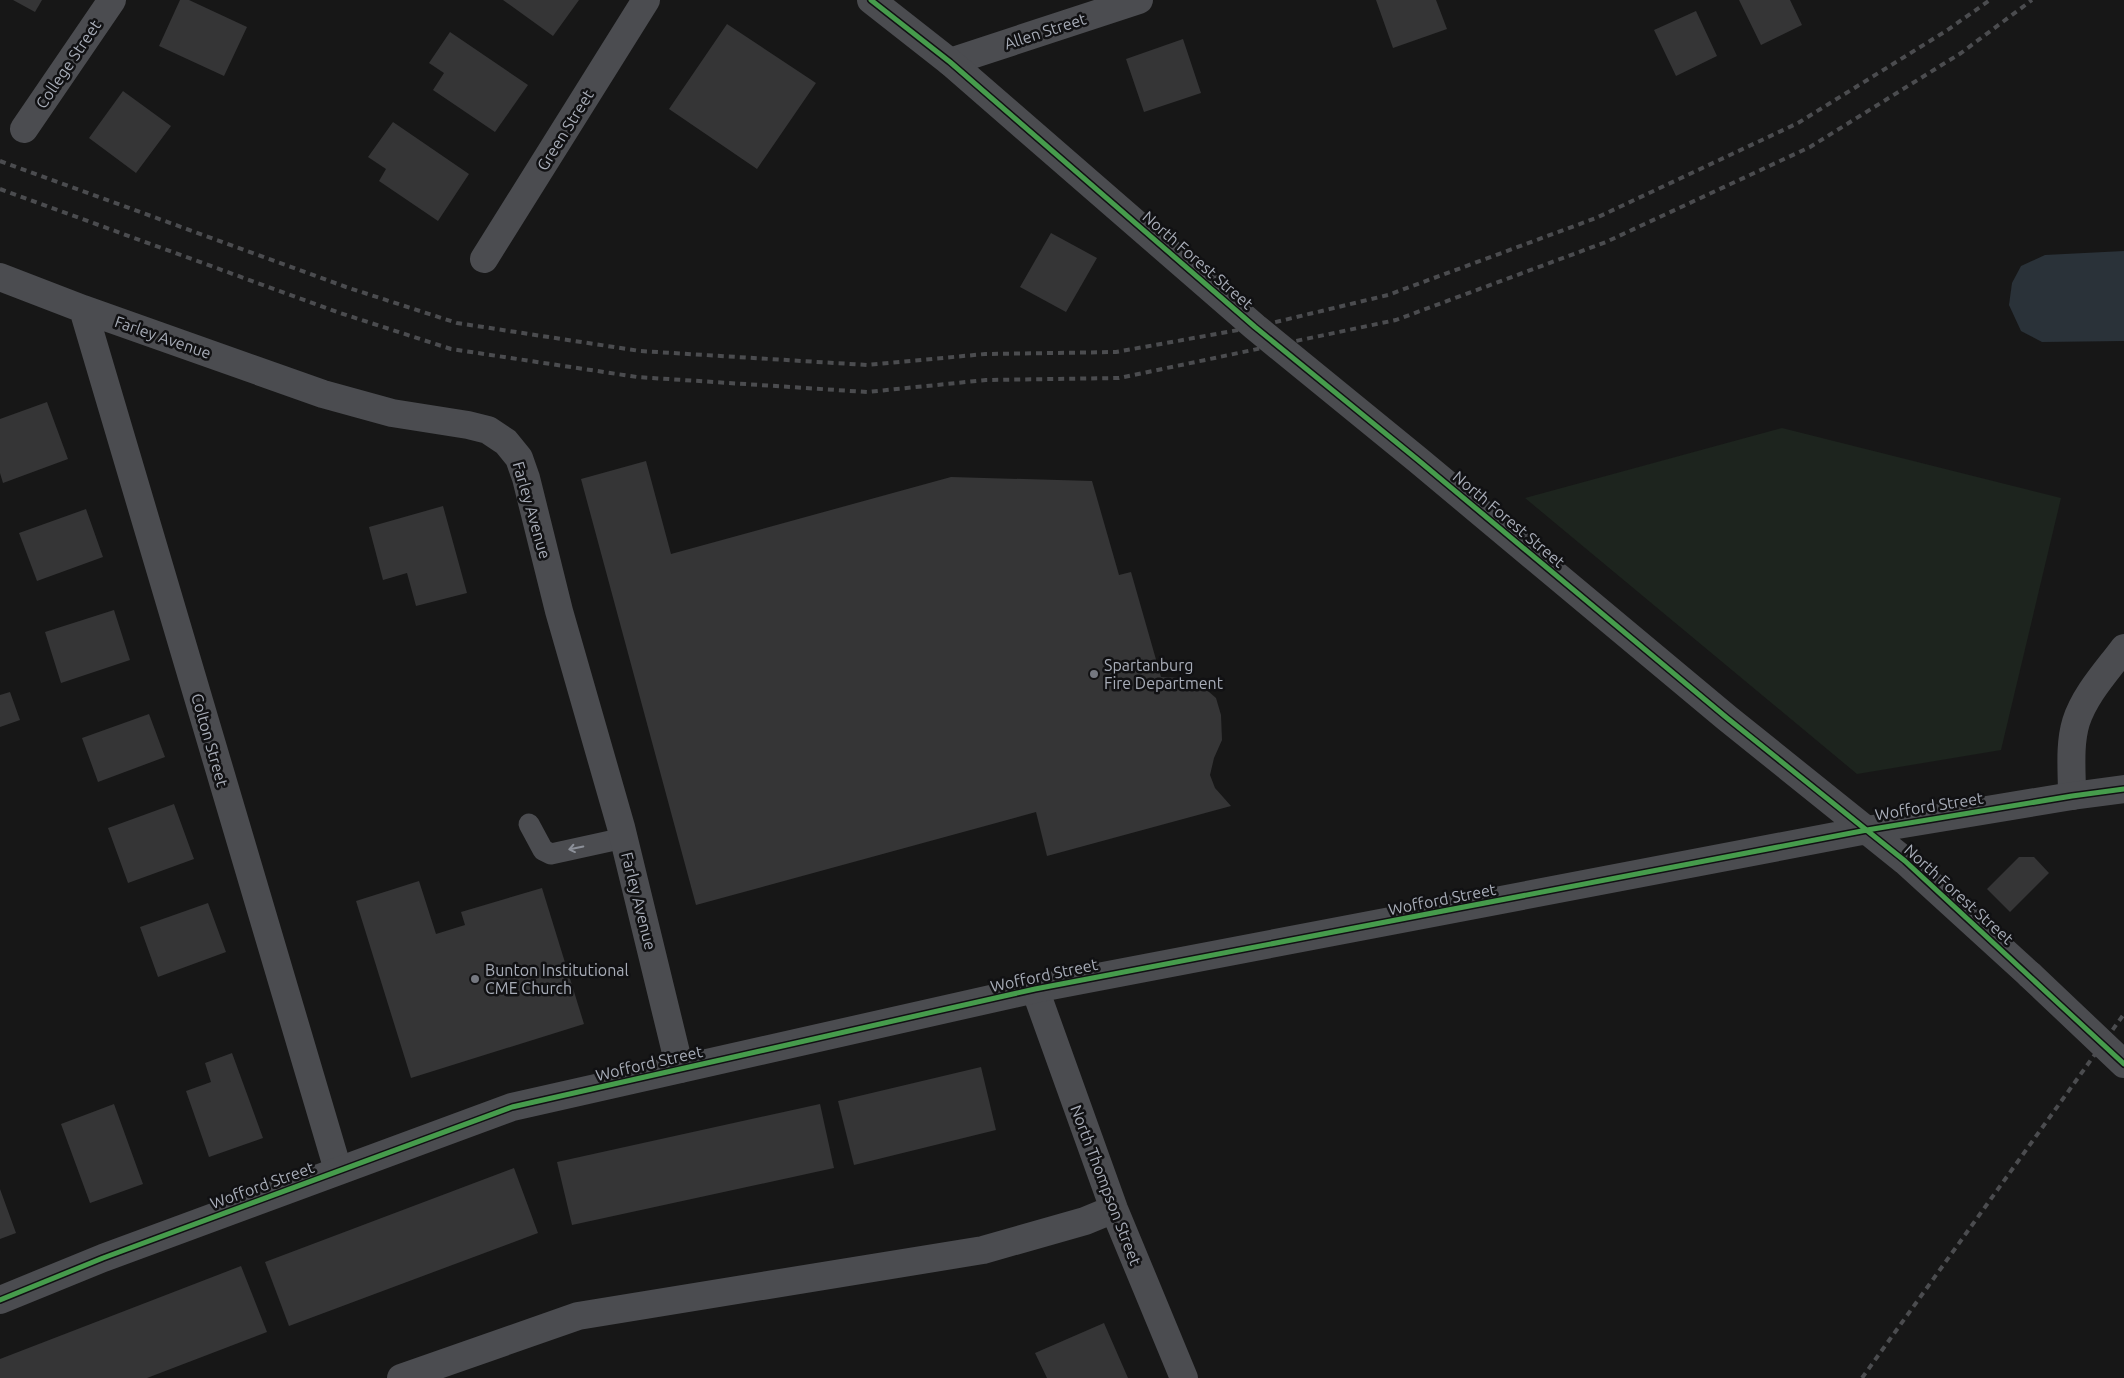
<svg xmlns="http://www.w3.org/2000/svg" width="2124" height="1378" viewBox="0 0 2124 1378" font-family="Ubuntu,sans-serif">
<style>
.green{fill:#1d241e}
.water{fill:#2a3239}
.building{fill:#353536}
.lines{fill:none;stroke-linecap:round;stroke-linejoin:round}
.service{stroke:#4b4c50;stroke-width:21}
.minor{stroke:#4b4c50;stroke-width:28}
.tertiary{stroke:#4b4c50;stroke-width:28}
.rail{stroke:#4b4c4f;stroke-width:4;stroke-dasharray:6 5;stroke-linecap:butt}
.tertiary-bridge{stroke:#4b4c50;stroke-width:28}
.cycleway-casing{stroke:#111113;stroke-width:8}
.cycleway{stroke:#469c4c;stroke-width:5}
.oneway{stroke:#8c9099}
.poi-dot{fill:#757880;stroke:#111113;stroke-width:2}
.labels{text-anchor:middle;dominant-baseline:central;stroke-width:5;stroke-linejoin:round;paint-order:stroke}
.street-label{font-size:16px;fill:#a8adb8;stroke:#111113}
.poi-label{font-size:16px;fill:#a8adb8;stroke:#111113;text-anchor:start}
</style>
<rect width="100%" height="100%" fill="#171717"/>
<path class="green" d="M1782 428 2061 498 2001 750 1857 774 1525 498Z"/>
<path class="water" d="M2124 251V341L2042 342 2021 331 2009 305 2012 283 2021 266 2045 255Z"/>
<path class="building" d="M13 0H42L35 12Z
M180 0H189L247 27 224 76 159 46Z
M503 0H579L553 36Z
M1376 0H1436L1447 29 1393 48Z
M1739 0H1790L1802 25 1761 45Z
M1696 11 1717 56 1676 76 1654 30Z
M727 24 816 83 757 169 669 109Z
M450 32 528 85 495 132 433 90 444 73 429 63Z
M1183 39 1201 93 1144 112 1126 59Z
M123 91 171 126 136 173 89 138Z
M393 122 469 174 438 221 379 181 386 169 368 157Z
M1051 233 1097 258 1066 312 1020 287Z
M47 402 68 459 3 483 0 473V419Z
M646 461 671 554 951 477 1092 481 1119 575 1131 572 1161 677 1183 678 1201 685 1216 698 1221 715 1222 740 1214 758 1210 775 1215 788 1231 806 1047 856 1036 812 696 905 581 479Z
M443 506 467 593 416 606 407 573 383 580 369 527Z
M86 509 103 557 37 581 19 533Z
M114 610 130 660 61 683 45 632Z
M10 692 20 720 0 727V695Z
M149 714 165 757 98 782 82 738Z
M174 804 194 859 128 883 108 828Z
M2019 857H2034L2049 873 2010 912 1987 889Z
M419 881 436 934 465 925 461 912 542 888 584 1024 411 1078 356 901Z
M208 903 226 952 158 977 140 927Z
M232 1053 263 1138 209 1157 186 1091 211 1082 205 1063Z
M981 1067 996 1130 854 1165 838 1101Z
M114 1104 143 1184 90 1203 61 1124Z
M820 1104 834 1168 572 1225 557 1162Z
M514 1168 538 1233 289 1326 265 1262Z
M0 1189 16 1233 0 1239Z
M241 1266 267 1332 147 1378H0V1359Z
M1104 1323 1128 1378H1047L1035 1353Z"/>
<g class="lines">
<path class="service" d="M529 824 543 850 551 854 624 838"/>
<path class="minor" d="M950 62 1139 0
M24 129 112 0
M484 259 646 0
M0 277 83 309 323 394 392 413 468 425 488 430 506 442 519 458 526 478 559 611 621 827 680 1069
M83 309 338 1170
M2072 796C2072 772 2069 745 2076 722 2085 694 2107 671 2124 648
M1035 989 1114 1209 1184 1378
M401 1378 578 1316 983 1250 1085 1221 1114 1209"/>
<path class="tertiary" d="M871 0 950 62 1255 327 1418 460 1727 718 1905 861 2030 975
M0 1300 103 1258 512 1107 1035 989 1867 830 2072 796 2124 789"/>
<path class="rail" d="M0 161 346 287 457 323 640 351 867 365 985 354 1116 352 1255 327 1388 295 1596 218 1798 123 1946 31 1990 0
M0 189 337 312 451 349 637 377 867 392 986 380 1119 378 1396 320 1606 242 1810 147 1961 53 2032 0
M1862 1378 2124 1014"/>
<path class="tertiary-bridge" d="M2030 975 2124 1064"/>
<defs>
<path id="cycleway" d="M871 0 950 62 1255 327 1418 460 1727 718 1905 861 2124 1064
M0 1300 103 1258 512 1107 1035 989 1867 830 2072 796 2124 789"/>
</defs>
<use href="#cycleway" class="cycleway-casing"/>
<use href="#cycleway" class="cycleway"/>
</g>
<defs><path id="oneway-shaft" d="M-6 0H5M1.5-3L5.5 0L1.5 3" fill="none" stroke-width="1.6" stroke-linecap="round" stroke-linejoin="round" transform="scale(1.25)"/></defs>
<use class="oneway" href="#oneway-shaft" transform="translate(576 848) rotate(168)"/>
<g class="poi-dot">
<circle cx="1094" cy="674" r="5"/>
<circle cx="475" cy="979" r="5"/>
</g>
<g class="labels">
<g class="street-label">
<text transform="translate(1045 31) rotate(-18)">Allen Street</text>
<text transform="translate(68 64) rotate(-56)">College Street</text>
<text transform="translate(565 130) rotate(-58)">Green Street</text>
<text transform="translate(1198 260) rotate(41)">North Forest Street</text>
<text transform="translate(163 337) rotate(19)">Farley Avenue</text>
<text transform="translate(532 510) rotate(74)">Farley Avenue</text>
<text transform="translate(1509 519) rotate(40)">North Forest Street</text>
<text transform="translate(210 740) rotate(74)">Colton Street</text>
<text transform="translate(1929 806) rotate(-9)">Wofford Street</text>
<text transform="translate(1959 894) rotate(42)">North Forest Street</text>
<text transform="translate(1442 899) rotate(-11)">Wofford Street</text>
<text transform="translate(639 901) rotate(76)">Farley Avenue</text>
<text transform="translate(1044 975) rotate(-12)">Wofford Street</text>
<text transform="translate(649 1063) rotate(-13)">Wofford Street</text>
<text transform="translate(262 1185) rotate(-20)">Wofford Street</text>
<text transform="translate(1106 1185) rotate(69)">North Thompson Street</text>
</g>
<g class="poi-label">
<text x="1104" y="665">Spartanburg<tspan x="1104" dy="18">Fire Department</tspan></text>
<text x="485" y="970">Bunton Institutional<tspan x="485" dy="18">CME Church</tspan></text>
</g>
</g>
</svg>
